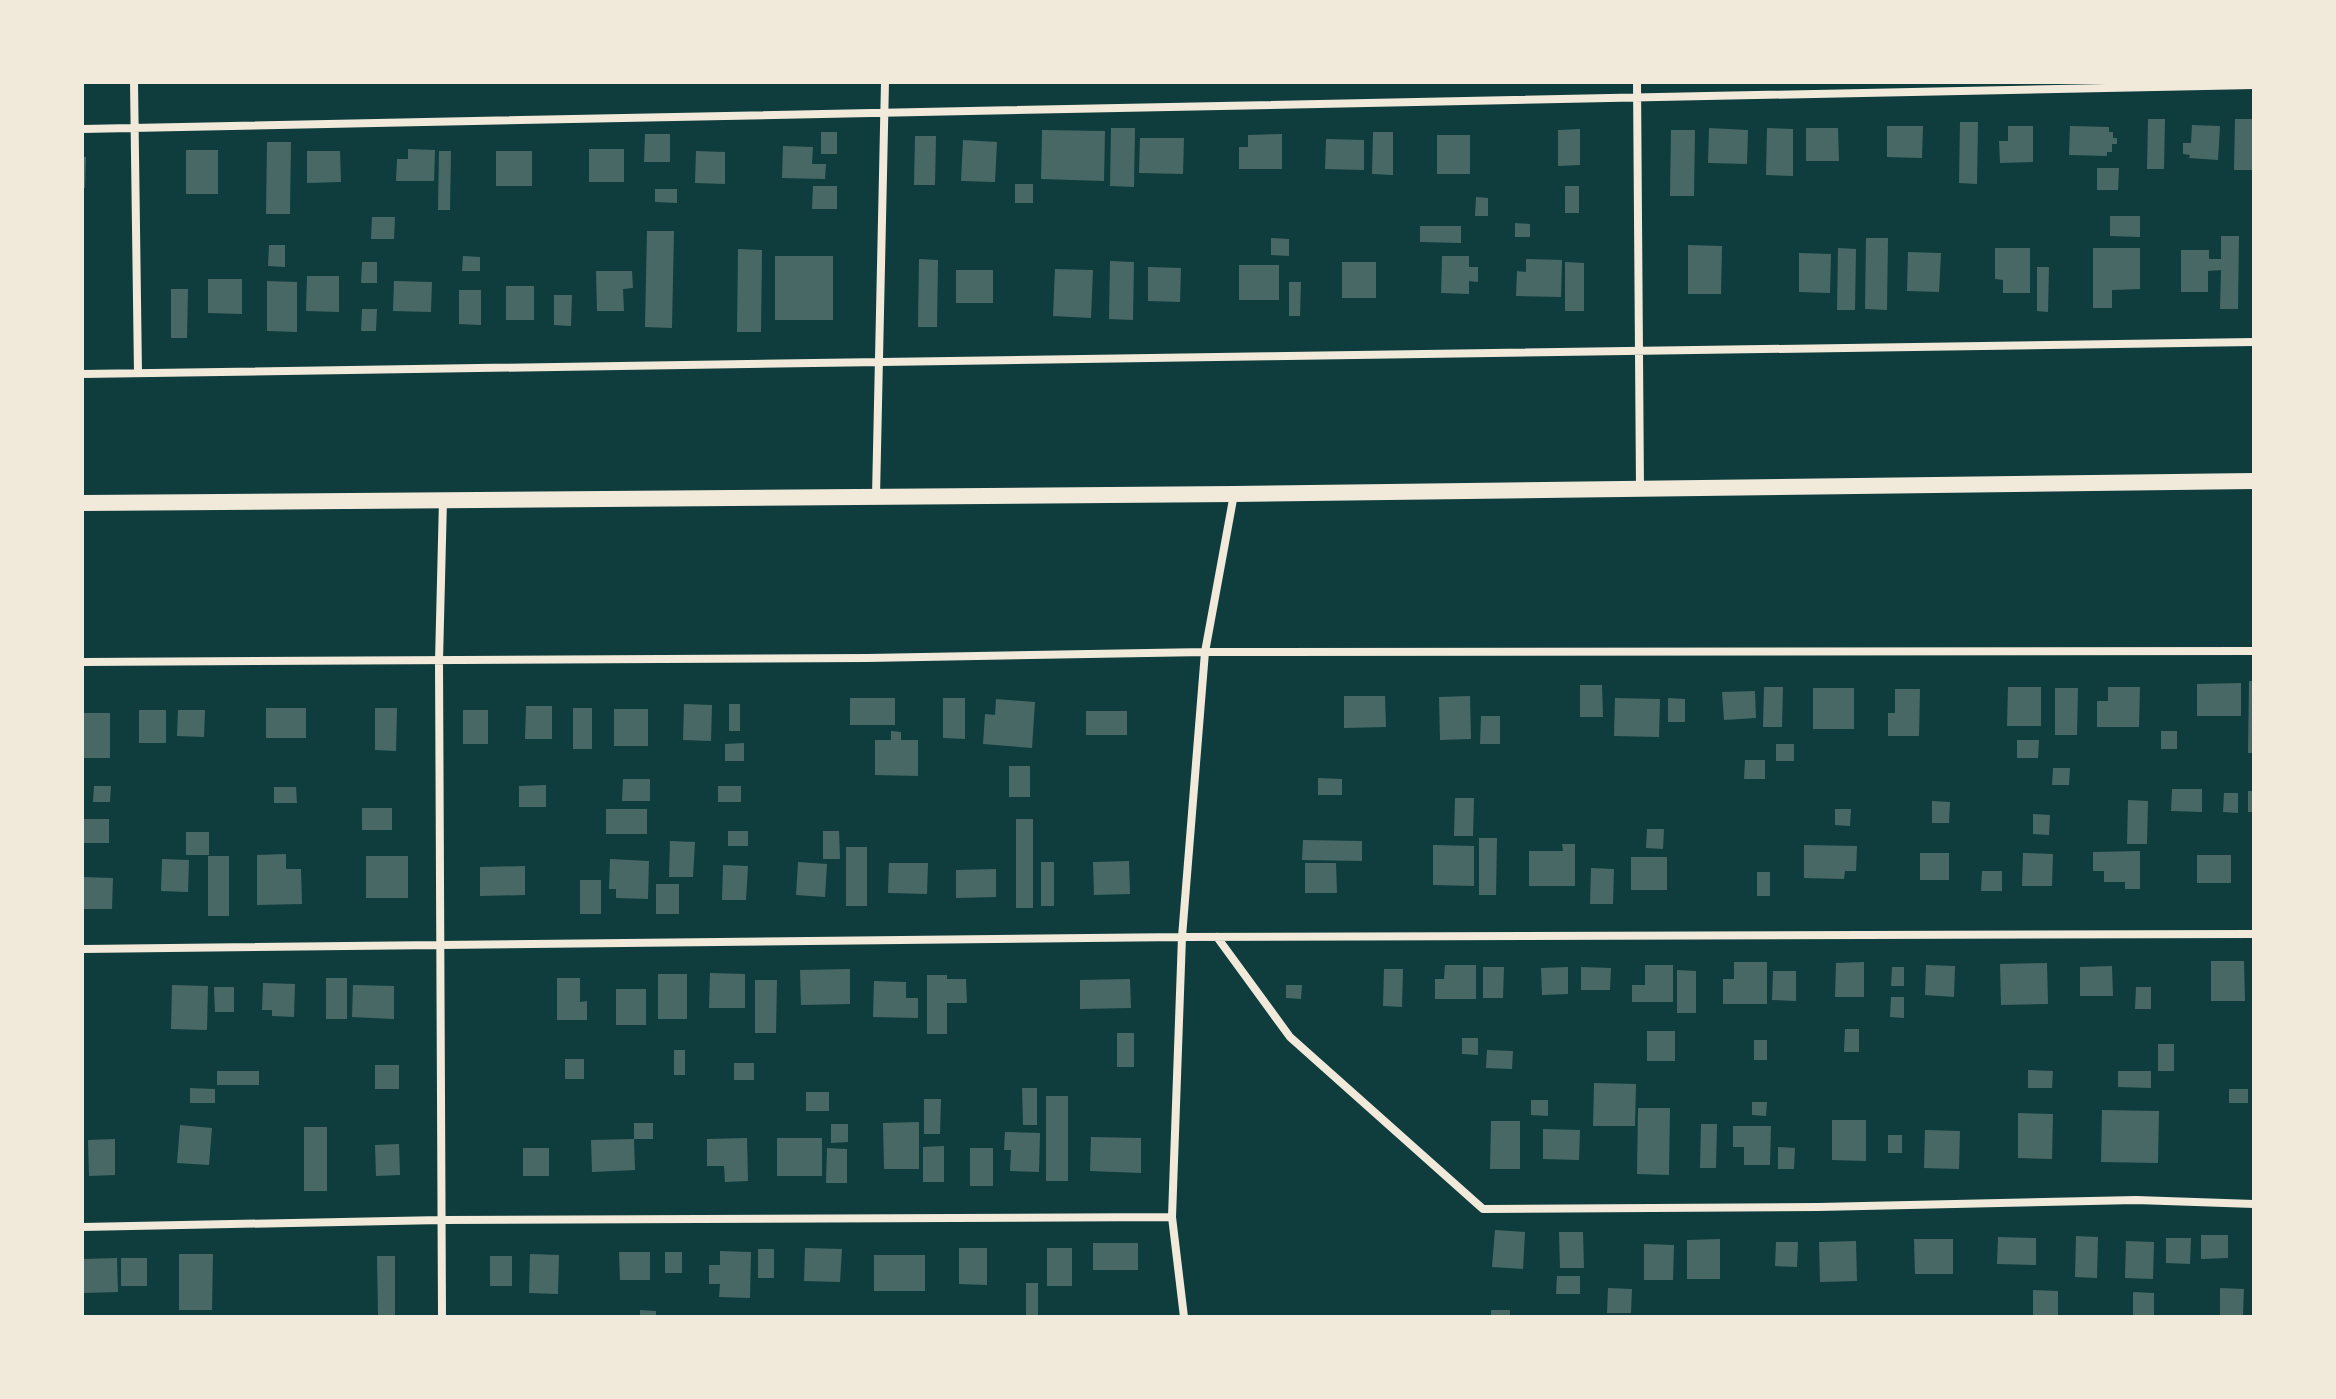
<svg xmlns="http://www.w3.org/2000/svg" width="2336" height="1399" viewBox="0 0 2336 1399" font-family="'Fira Sans',sans-serif">
<style>
.building{fill:#486865}
.lines{fill:none;stroke-linecap:round;stroke-linejoin:round}
.minor{stroke:#f1e9da;stroke-width:8}
.secondary{stroke:#f1e9da;stroke-width:16}
</style>
<rect width="100%" height="100%" fill="#0f3d3e"/>
<path class="building" d="M2148 119H2165L2164 169H2147Z
M2235 119H2254V170H2234Z
M1960 122H1978L1977 184 1959 183Z
M2192 125 2220 126 2218 160 2189 158 2190 155 2183 154V143H2191Z
M1887 126H1923L1922 158 1887 157Z
M2008 126H2033V162L2000 163 1999 141H2008Z
M2070 126 2109 127V132H2113V138H2117V144H2112V152H2107V156L2069 155Z
M1111 128H1135L1134 187 1110 186Z
M1709 128 1748 130 1747 164 1708 163Z
M1767 128 1793 129V176L1766 175Z
M1806 128H1838L1839 161H1806Z
M1580 129V165L1558 166V130Z
M1042 130 1105 131 1104 181 1041 179Z
M1671 130H1695L1694 196H1670Z
M821 132H837V154H821Z
M1373 132H1393V175L1372 174Z
M645 134H670V162H644Z
M1282 134V169H1239V147H1248V135Z
M1437 135H1470V174H1437Z
M915 136H936L935 185H914Z
M1140 138H1184L1183 174 1139 173Z
M1326 139 1364 140V170L1325 169Z
M963 140 997 142 995 182 961 181Z
M267 142H291L290 214H266Z
M783 146 813 147 812 164H826L825 179 782 178Z
M408 149 435 150 434 181H396L397 159H408Z
M589 149H624V182H589Z
M186 150H218V194H186Z
M307 151H340L341 182 307 183Z
M439 151H451L450 210H438Z
M496 151H532V186H496Z
M696 151 725 152V184L695 183Z
M82 157H86L85 188H82Z
M2097 168H2119L2118 190H2097Z
M1015 184H1033V203H1015Z
M813 186H837V209H812Z
M1565 186H1579V213H1565Z
M655 189H677V203L655 202Z
M1476 197 1488 198V216H1475Z
M2110 216H2140V237L2110 236Z
M372 217H395L394 239H371Z
M1515 223 1530 224V237H1515Z
M1420 226H1461V243L1420 242Z
M647 231H674L672 328 645 327Z
M2221 236H2239L2238 309H2220L2221 270 2208 271V292H2181V250H2209V259H2221Z
M1271 238 1289 239V256L1271 255Z
M1866 238H1888L1887 310 1865 309Z
M269 245H285V267L268 266Z
M1688 245 1722 246 1721 294H1688Z
M1838 248 1856 249 1855 310H1837Z
M1995 248H2030V293H2003V280L1995 279Z
M2093 248H2140V289L2112 290V308H2093Z
M738 249 762 250 761 332H737Z
M1908 252 1941 253 1939 292 1907 291Z
M1799 253 1831 254 1830 293 1799 292Z
M463 256 480 257V271H462Z
M775 256H833V320H775Z
M1442 256H1469V267H1478V282L1469 281V294L1441 293Z
M919 259 938 260 937 327H918Z
M1526 259 1562 260 1561 297 1516 296 1517 271 1526 272Z
M1110 261 1134 262 1133 320 1109 319Z
M362 262H377V283H361Z
M1342 262H1376V298H1342Z
M1565 262 1584 263V311H1565Z
M1239 265H1279V300H1239Z
M1148 267 1181 268 1180 302 1148 301Z
M2037 267H2049L2048 312 2037 311Z
M1055 269 1093 270 1091 318 1053 316Z
M956 270H993V303H956Z
M596 271H632L633 288 623 289 624 311H597Z
M307 276H339V312L306 311Z
M208 279H242V314L208 313Z
M267 281 297 282V332L267 331Z
M394 281 432 282 431 312 393 311Z
M1289 282H1301L1300 316H1289Z
M506 286H534V320H506Z
M171 289H188L187 338H171Z
M459 290H481V325L459 324Z
M554 295H572L571 326 554 325Z
M362 309H377L376 331H361Z
M2249 681H2254V753H2248Z
M2241 683V716H2197V684Z
M1580 685H1602L1603 717H1580Z
M1764 687H1783L1782 727H1763Z
M2008 687H2041V726H2007Z
M2108 687H2140L2139 727H2097V701H2108Z
M1813 688H1854V729H1813Z
M2055 688H2078L2077 735H2055Z
M1895 689H1920L1919 736H1888V713H1895Z
M1755 691 1756 718 1724 720 1722 692Z
M1344 696H1385L1386 727 1344 728Z
M1470 696 1471 739 1440 740 1439 697Z
M850 698H895V725H850Z
M943 698H965V739L943 738Z
M1615 698 1660 699 1659 737 1614 736Z
M1668 698 1685 699V722H1668Z
M996 699 1035 702 1032 748 983 744 985 714 995 715Z
M684 704 712 705 711 741 683 740Z
M729 704H740V731H729Z
M526 706H552V739H525Z
M266 708H306V738H266Z
M375 708H397L396 751 375 750Z
M573 708H592V749H573Z
M614 709H648V746H614Z
M139 710H166V743H139Z
M178 710H205L204 737 177 736Z
M463 710H488V744H463Z
M1086 711H1127V735H1086Z
M82 713H110V758H82Z
M1481 716H1500V744H1480Z
M891 731 901 732V740H918V776L875 775V740H891Z
M2161 731H2177V749H2161Z
M2017 740H2039L2038 758H2017Z
M744 743V761H725V744Z
M1776 744H1794V761H1776Z
M1745 760H1765V779H1744Z
M1009 766H1030V797H1009Z
M2053 768H2070L2069 785H2052Z
M1318 778 1342 779V795H1318Z
M623 779H650V801H622Z
M546 785V807H519V786Z
M94 786H111L110 802H93Z
M718 786H741V802H718Z
M274 787H296L297 803H274Z
M2172 789H2202V812L2171 811Z
M2248 791H2254V812H2248Z
M2224 793H2238V813L2223 812Z
M1455 798H1474L1473 836H1454Z
M2128 800 2148 801 2147 844H2127Z
M1932 801 1950 802 1949 823H1932Z
M362 808H392V830H362Z
M606 809H647V834H606Z
M1835 809H1851L1850 826 1835 825Z
M2033 814 2050 815 2049 835 2033 834Z
M82 819H109V843H82Z
M1016 819H1033V908H1016Z
M1647 829H1664L1663 849 1646 848Z
M728 831H748V846H728Z
M823 831H839L840 859H823Z
M186 832H209V855H186Z
M1479 838H1497L1496 895H1479Z
M1303 840 1362 841V861L1302 860Z
M670 841 695 842 693 877H669Z
M1562 844H1575V886H1529V851H1563Z
M1433 845 1474 846V886L1433 885Z
M1804 845 1857 846 1856 871H1845L1844 879 1804 878Z
M846 847H867V906H846Z
M2140 851V889H2125V882H2104V871H2093V852Z
M1920 853H1949V880H1920Z
M2023 853 2053 854 2052 886H2022Z
M286 854V869H301L302 904 257 905V855Z
M2197 855H2231V883H2197Z
M208 856H229V916H208Z
M366 856H408V898H366Z
M1631 857H1667V890H1631Z
M162 859 189 860 188 892 161 891Z
M610 859 649 861 648 899 616 898V889H609Z
M1129 861 1130 894 1094 895 1093 862Z
M798 862 827 864 825 897 796 895Z
M1041 862H1054V906H1041Z
M889 863H928L927 894 888 893Z
M1305 863H1336L1337 893H1305Z
M723 865 748 866 746 900H722Z
M525 866V895L480 896V867Z
M1591 868 1614 869 1613 904H1590Z
M996 869V897L956 898V870Z
M1982 871H2002V891H1981Z
M1757 872H1770V896H1757Z
M82 877 113 878 112 909H82Z
M580 880H601V914H580Z
M656 884H679V914H656Z
M2211 961H2244L2245 1001H2211Z
M1734 962H1767V1004H1723V979H1734Z
M1864 962V997H1835L1836 963Z
M2047 963 2048 1004 2001 1005 2000 964Z
M1445 965H1476V999H1435V979H1444Z
M1645 965H1673V1002H1632V985H1645Z
M1926 965 1955 966 1954 997 1925 995Z
M2112 966 2113 996H2080V967Z
M1483 967H1504L1503 998H1483Z
M1568 967V994L1542 995 1541 968Z
M1581 967 1611 968 1610 990H1581Z
M1892 967H1904V986H1891Z
M850 969V1004L801 1005 800 970Z
M1384 969H1403L1402 1007 1383 1006Z
M1677 970 1696 971V1013H1677Z
M1773 971H1796V1001L1772 1000Z
M710 973 745 974V1008H709Z
M658 974H687V1019H658Z
M927 975H947V979H966L967 1003H947V1034H927Z
M326 978H347V1019H326Z
M557 978H580V1002L587 1001V1020H557Z
M1130 979 1131 1008 1080 1009V980Z
M755 980H777L776 1033H755Z
M874 981 906 982V998H918V1018L873 1017Z
M263 983 295 984 294 1017 272 1016V1010H262Z
M172 985 208 986 207 1030 171 1029Z
M353 985 394 986V1019L352 1017Z
M1286 985H1302L1301 999 1286 998Z
M214 987H234V1012H215Z
M2136 987H2151V1009H2135Z
M616 989H646V1025H616Z
M1891 997H1904V1018L1890 1017Z
M1845 1029H1859V1052H1844Z
M1647 1031H1675V1061H1647Z
M1117 1033H1134V1067H1117Z
M1462 1038H1478V1055L1462 1054Z
M1754 1040H1767V1060H1754Z
M2158 1044H2174V1071H2158Z
M674 1050H685V1075H674Z
M1487 1050 1513 1051 1512 1069 1486 1068Z
M565 1059H584V1079H565Z
M734 1063H754V1080H734Z
M375 1065H399V1089H375Z
M2028 1070 2053 1071 2052 1088H2028Z
M217 1071H259V1085H217Z
M2118 1071H2151V1088L2118 1087Z
M1594 1083 1636 1084 1635 1126H1593Z
M190 1088 215 1089V1103H190Z
M1022 1088H1037V1125H1023Z
M2229 1089H2248V1103H2229Z
M806 1092H829V1111H806Z
M1046 1096H1068V1181H1046Z
M924 1099H941L940 1134H924Z
M1531 1100H1548V1116L1531 1115Z
M1752 1102H1767L1766 1116 1752 1115Z
M1638 1108H1670L1669 1175 1637 1174Z
M2102 1110 2159 1111 2158 1163 2101 1162Z
M2018 1113 2053 1114 2052 1159 2018 1158Z
M1832 1120H1866V1161L1832 1160Z
M1491 1121H1520V1169H1490Z
M919 1122V1169H884L883 1123Z
M634 1123H653V1139H634Z
M831 1124H848V1142L831 1143Z
M1701 1124H1717L1716 1168H1700Z
M180 1125 212 1128 209 1165 177 1163Z
M1733 1126H1771L1770 1165H1744V1147H1733Z
M304 1127H327V1191H304Z
M1543 1129 1580 1130 1579 1160 1543 1159Z
M1925 1130 1960 1131 1959 1169 1924 1168Z
M1005 1132 1040 1133 1039 1172 1010 1171 1011 1150H1004Z
M1888 1135H1902V1153H1888Z
M1091 1137 1141 1138V1173L1090 1171Z
M747 1138 748 1181 725 1182 724 1166H707V1139Z
M777 1138H822V1176H777Z
M115 1139V1175L89 1176 88 1140Z
M634 1139 635 1170 592 1172 591 1140Z
M399 1144 400 1175 376 1176 375 1145Z
M944 1146V1182H923V1147Z
M1778 1147 1795 1148 1794 1169H1778Z
M523 1148H549V1176H523Z
M827 1148 847 1149V1183H826Z
M970 1148H993V1186H970Z
M1495 1230 1525 1232 1523 1269 1492 1267Z
M1559 1232H1583L1584 1268H1560Z
M2201 1235H2228V1258L2201 1259Z
M2076 1236 2098 1237 2097 1278 2075 1277Z
M1998 1237 2036 1238V1265L1997 1264Z
M2166 1238H2191L2190 1264 2166 1263Z
M1720 1239V1279H1687V1240Z
M1914 1239H1953V1274H1915Z
M1856 1241 1857 1281 1820 1282 1819 1242Z
M2126 1241 2154 1242 2153 1279 2125 1278Z
M1776 1242H1798L1797 1267 1775 1266Z
M1093 1243H1138V1270H1093Z
M1644 1244 1674 1245 1673 1280H1644Z
M805 1248 842 1249 840 1282 804 1281Z
M959 1248H987V1285L959 1284Z
M1047 1248H1072V1286H1047Z
M758 1249H774V1278H758Z
M720 1251 751 1252 750 1298 719 1297 720 1284H709V1265H720Z
M619 1252H650V1280H620Z
M665 1252H682V1273H665Z
M179 1254H213L212 1310H179Z
M530 1254 559 1255 558 1294 529 1293Z
M874 1255H925V1291H874Z
M377 1256H395V1315H378Z
M490 1256H512V1286H490Z
M117 1258 118 1292 82 1293V1259Z
M121 1258H147V1286H121Z
M1557 1276H1580V1294H1556Z
M1026 1283H1038V1317H1026Z
M1608 1288 1632 1289 1631 1313H1607Z
M2220 1288 2244 1289 2243 1315H2220Z
M2033 1290 2058 1291V1317H2033Z
M2133 1292 2154 1293V1317H2133Z
M640 1310 656 1311V1317H640Z
M1491 1310H1510V1317H1491Z"/>
<g class="lines">
<path class="minor" d="M134 82 138 373
M1637 82 1640 489
M82 129 2254 85
M82 374C806 361 1530 354 2254 342
M876 496 885 82
M82 662 867 658 1205 652 2254 651
M1217 937 1290 1037 1483 1209 1818 1207 2136 1200 2254 1204
M82 949 1182 937 2254 934
M82 1227 442 1220 1172 1217
M442 1317 439 661 443 500
M1184 1317 1172 1217 1182 937 1205 652 1234 494"/>
<path class="secondary" d="M82 503 1234 494 2254 481"/>
</g>
<rect width="2336" height="1399" fill="none" stroke="#f1e9da" stroke-width="168"/>
</svg>
